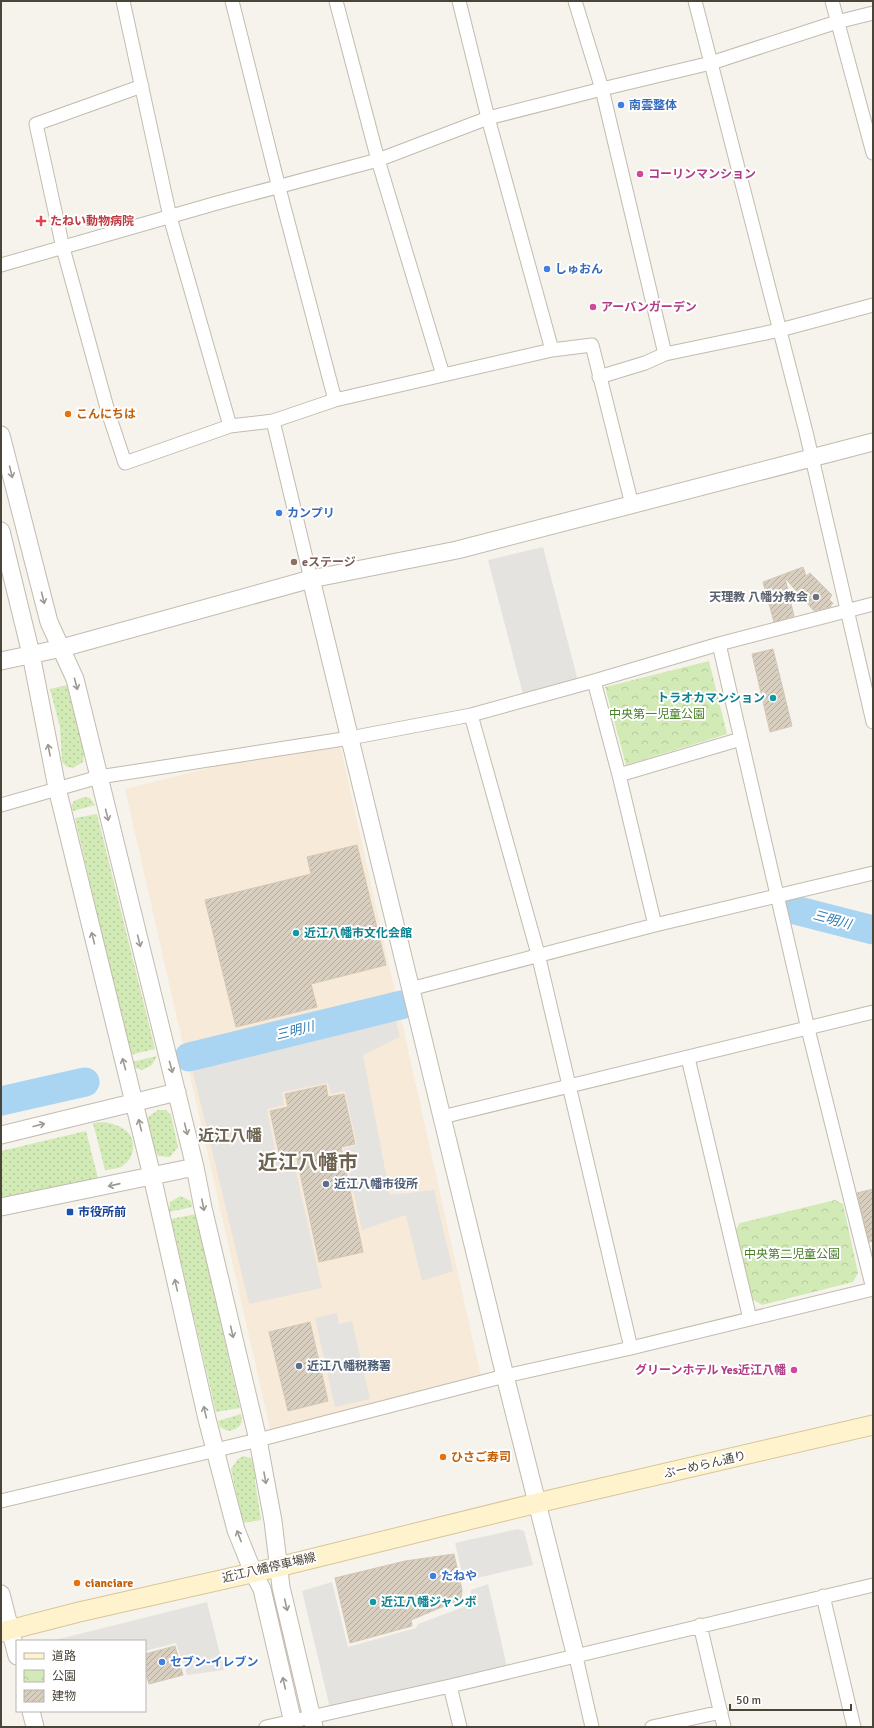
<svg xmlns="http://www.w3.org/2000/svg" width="874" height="1728" viewBox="0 0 874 1728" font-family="Signika,'Noto Sans JP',sans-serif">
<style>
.commercial{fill:#f7ead8}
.grass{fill:url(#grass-dots)}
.park{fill:url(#park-crowns)}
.parking{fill:#e5e3e0}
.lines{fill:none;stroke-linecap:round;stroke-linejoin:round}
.river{stroke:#a9d4f2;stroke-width:29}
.building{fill:url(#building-hatch);stroke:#d3c7b4}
.minor-casing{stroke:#c2bbae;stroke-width:15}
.tertiary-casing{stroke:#c2bbae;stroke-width:19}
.secondary-casing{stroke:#d6c79b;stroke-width:21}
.minor{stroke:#fff;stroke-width:13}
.tertiary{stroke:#fff;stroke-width:17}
.secondary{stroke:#fff3cd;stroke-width:19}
.oneway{stroke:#9c9892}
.shop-dot{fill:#3f7fe0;stroke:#fff;stroke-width:1.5}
.hotel-dot{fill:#d1479c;stroke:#fff;stroke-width:1.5}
.health-dot{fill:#e0444e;stroke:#fff;stroke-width:1.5}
.food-dot{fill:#e8710a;stroke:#fff;stroke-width:1.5}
.education-dot{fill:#8d6e63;stroke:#fff;stroke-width:1.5}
.worship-dot{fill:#6b7280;stroke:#fff;stroke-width:1.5}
.culture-dot{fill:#0f9aa8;stroke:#fff;stroke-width:1.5}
.service-dot{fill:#5c6f8a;stroke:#fff;stroke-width:1.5}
.transit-dot{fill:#1a4fb4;stroke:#fff;stroke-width:1.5}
.labels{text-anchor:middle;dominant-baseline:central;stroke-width:4;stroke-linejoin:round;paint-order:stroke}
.shop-label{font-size:12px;font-weight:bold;fill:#366cbe;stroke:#fff;text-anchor:start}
.hotel-label{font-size:12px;font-weight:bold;fill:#b23c85;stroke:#fff;text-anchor:start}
.health-label{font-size:12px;font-weight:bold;fill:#be3a42;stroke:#fff;text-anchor:start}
.food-label{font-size:12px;font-weight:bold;fill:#c56008;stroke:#fff;text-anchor:start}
.education-label{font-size:12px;font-weight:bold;fill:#785e54;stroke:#fff;text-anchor:start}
.worship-label{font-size:12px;font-weight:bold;fill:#5b616d;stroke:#fff;text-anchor:end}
.culture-label{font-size:12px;font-weight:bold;fill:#0d838f;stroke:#fff;text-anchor:start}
.park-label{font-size:12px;fill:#4a7f2a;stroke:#fff}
.service-label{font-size:12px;font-weight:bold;fill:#4e5e75;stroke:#fff;text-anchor:start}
.transit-label{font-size:12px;font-weight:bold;fill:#164399;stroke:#fff;text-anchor:start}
.street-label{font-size:12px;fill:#4b4439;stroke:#fff}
.water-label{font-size:13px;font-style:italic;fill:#2e7ab2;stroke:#fff}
.district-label{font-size:16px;font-weight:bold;fill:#6e6250;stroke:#fff}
.town-label{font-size:20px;font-weight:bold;fill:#6e6250;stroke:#fff}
</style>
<defs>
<pattern id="grass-dots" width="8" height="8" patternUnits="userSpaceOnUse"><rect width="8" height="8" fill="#d2eab5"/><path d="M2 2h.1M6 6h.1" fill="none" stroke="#b6ca9c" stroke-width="1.8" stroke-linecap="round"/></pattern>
<pattern id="park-crowns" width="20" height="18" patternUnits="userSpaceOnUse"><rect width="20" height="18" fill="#d2eab5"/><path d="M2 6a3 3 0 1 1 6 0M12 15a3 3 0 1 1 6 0" fill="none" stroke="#b6ca9c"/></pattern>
<pattern id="building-hatch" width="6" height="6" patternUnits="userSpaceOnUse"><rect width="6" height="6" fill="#d8cfc1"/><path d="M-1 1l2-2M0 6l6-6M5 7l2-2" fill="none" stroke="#b1aa9e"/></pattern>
</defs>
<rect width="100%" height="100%" fill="#f6f3ec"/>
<path class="commercial" d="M338 736 481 1377 271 1433 125 789Z"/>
<path class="grass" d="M67 685 84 753 83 762 73 768 67 767 62 762 60 727 50 689Z
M84 797 90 798 95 805 73 811 71 806 74 801Z
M97 814 155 1049 130 1055 75 818Z
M157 1056 152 1065 142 1070 136 1068 132 1062Z
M158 1110H166L171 1115 178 1147 170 1157 158 1156C152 1146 147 1129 148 1117Z
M103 1122C118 1124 136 1131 133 1150 132 1155 130 1160 125 1164 120 1169 112 1169 105 1170L93 1123Z
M86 1131 98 1178 1 1199V1151Z
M180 1196 191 1201 192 1207 169 1212 170 1202Z
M196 1214 240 1408 216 1412 171 1219Z
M241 1414C244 1425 239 1429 228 1431L220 1427 218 1421Z
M244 1456 252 1459 256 1470 255 1481 261 1520 243 1523 231 1469 238 1459Z"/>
<path class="park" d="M709 661 727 734 626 765 605 687Z
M835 1200 843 1204 858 1273 853 1282 762 1305 752 1299 736 1229 740 1223Z"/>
<path class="parking" d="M543 547 578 681 523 694 488 560Z
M396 1021 400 1037 363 1055 390 1195 434 1190 453 1271 422 1281 406 1215 362 1230 344 1149 357 1145 345 1091 331 1094 328 1083 282 1092 284 1105 267 1109 277 1161 293 1158 322 1288 249 1304 192 1068Z
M337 1313 339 1324 352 1321 370 1399 335 1407 315 1318Z
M518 1529 524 1531 533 1565 464 1581 455 1543Z
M332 1582 348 1647 416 1628 418 1624 469 1605 471 1590 488 1584 507 1667 330 1708 302 1591Z
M207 1602 224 1670 187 1675 176 1643 145 1651V1641H51Z"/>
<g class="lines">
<path class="river" d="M791 909 873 930
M189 1057 401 1005
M1 1101 85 1082"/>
</g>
<path class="building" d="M803 567 806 576 810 573 832 595 829 600 833 603 830 607 814 611 785 578 794 616 774 622 763 582Z
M773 649 792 726 770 732 752 654Z
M357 845 386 965 311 984 317 1007 236 1027 205 900 311 874 307 857Z
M326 1085 328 1097 344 1094 355 1144 341 1147 363 1252 319 1262 296 1154 280 1158 270 1111 288 1107 285 1094Z
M873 1189V1241L869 1242 857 1193Z
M310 1322 328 1401 288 1411 269 1332Z
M454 1554 462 1590 461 1599 411 1620 412 1626 350 1643 335 1578 405 1561Z
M175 1646 183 1675 149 1684 145 1671V1654Z"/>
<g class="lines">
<defs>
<path id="minor" d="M123 1 170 217 230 426
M232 1 279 188 335 400
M336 1 378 160 443 375
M459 1 488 118 552 350
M575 1 602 89 665 354
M695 1 806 432 873 722
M832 1 873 153
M142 86 36 124 63 248 109 415 125 463 230 426 273 421 335 400 552 350 592 345 632 505
M1 265 217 203 378 160 488 118 602 89 711 63 837 22 873 13
M599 377 645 363 665 354 780 330 873 305
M273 421 311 579
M719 644 808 1029 873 1289
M594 681 619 775 655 925
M471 715 538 954 631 1348
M619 775 741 739
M1 805 99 777 350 738 471 715 594 681 719 644 873 604
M410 989 655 925 873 873
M688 1058 750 1319
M442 1117 873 1012
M1 1501 258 1440 505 1376 631 1348 873 1289
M823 1596 854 1727
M700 1625 724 1727
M576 1657 592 1727
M450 1686 460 1727
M266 1727 450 1686 873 1585
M652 1727 721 1712"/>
<path id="tertiary" d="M1 435 49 622 75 679 195 1167 203 1208 258 1440 273 1521 281 1587 314 1727
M1 531 31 654 57 788 152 1176 207 1419 236 1530 253 1572 262 1589 294 1727
M311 579 505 1376 576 1657
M1 661 62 648 311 579 457 550 873 442
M1 1135 177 1092
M1 1207 195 1167
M1 1594 17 1656
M31 1711 35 1727"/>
<path id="secondary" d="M1 1632 79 1612 278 1567 537 1503 873 1425"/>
</defs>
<use href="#minor" class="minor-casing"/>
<use href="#tertiary" class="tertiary-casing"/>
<use href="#secondary" class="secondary-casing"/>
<use href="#minor" class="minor"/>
<use href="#tertiary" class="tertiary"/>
<use href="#secondary" class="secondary"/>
</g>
<defs><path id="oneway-shaft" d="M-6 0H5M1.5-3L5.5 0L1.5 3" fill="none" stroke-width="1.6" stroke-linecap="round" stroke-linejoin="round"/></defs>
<g class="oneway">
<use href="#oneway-shaft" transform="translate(11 472) rotate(76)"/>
<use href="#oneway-shaft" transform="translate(43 598) rotate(76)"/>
<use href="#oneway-shaft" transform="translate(76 684) rotate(75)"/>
<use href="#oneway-shaft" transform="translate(49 750) rotate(-101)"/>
<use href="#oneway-shaft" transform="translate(107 815) rotate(76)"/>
<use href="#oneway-shaft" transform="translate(93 938) rotate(-104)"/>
<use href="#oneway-shaft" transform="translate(139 941) rotate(76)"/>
<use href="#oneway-shaft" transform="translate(124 1064) rotate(-105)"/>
<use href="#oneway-shaft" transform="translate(171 1067) rotate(75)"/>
<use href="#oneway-shaft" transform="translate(39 1125) rotate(-14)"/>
<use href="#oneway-shaft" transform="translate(140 1125) rotate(-104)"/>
<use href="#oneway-shaft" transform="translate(186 1129) rotate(76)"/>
<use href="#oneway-shaft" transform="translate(114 1185) rotate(167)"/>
<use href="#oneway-shaft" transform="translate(203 1205) rotate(79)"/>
<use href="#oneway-shaft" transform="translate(176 1285) rotate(-103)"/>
<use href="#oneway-shaft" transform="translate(232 1332) rotate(77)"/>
<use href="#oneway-shaft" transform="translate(205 1412) rotate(-103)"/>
<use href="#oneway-shaft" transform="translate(265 1478) rotate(80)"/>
<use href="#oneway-shaft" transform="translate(239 1536) rotate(-111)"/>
<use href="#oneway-shaft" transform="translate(286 1605) rotate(77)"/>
<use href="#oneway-shaft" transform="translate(284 1683) rotate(-103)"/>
</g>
<g class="shop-dot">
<circle cx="621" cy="105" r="4"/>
<circle cx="547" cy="269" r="4"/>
<circle cx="279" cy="513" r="4"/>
<circle cx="433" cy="1576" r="4"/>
<circle cx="162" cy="1662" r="4"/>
</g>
<g class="hotel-dot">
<circle cx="640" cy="174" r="4"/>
<circle cx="593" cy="307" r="4"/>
<circle cx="794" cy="1370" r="4"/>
</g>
<path class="health-dot" d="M39 215h4v4h4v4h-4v4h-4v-4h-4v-4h4z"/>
<g class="food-dot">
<circle cx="68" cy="414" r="4"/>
<circle cx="443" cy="1457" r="4"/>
<circle cx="77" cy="1583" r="4"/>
</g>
<circle class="education-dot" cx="294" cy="562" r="4"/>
<circle class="worship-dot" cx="816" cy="597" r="4"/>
<g class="culture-dot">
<circle cx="773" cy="698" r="4"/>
<circle cx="296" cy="933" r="4"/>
<circle cx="373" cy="1602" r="4"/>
</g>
<g class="service-dot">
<circle cx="326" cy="1184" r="4"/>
<circle cx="299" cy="1366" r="4"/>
</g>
<rect class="transit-dot" x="66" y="1208" width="8" height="8" rx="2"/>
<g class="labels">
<g class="shop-label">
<text x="629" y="105">南雲整体</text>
<text x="555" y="269">しゅおん</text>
<text x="287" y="513">カンプリ</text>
<text x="441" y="1576">たねや</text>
<text x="170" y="1662">セブン-イレブン</text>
</g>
<g class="hotel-label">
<text x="648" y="174">コーリンマンション</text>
<text x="601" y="307">アーバンガーデン</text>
<text x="786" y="1370" text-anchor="end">グリーンホテル Yes近江八幡</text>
</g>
<g class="health-label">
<text x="50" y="221">たねい動物病院</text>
</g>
<g class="food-label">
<text x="76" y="414">こんにちは</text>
<text x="451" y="1457">ひさご寿司</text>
<text x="85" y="1583">cianciare</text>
</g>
<g class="education-label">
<text x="302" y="562">eステージ</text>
</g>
<g class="worship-label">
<text x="808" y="597">天理教 八幡分教会</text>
</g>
<g class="culture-label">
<text x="765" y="698" text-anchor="end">トラオカマンション</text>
<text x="304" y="933">近江八幡市文化会館</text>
<text x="381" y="1602">近江八幡ジャンボ</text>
</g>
<g class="park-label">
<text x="657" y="714">中央第一児童公園</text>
<text x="792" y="1254">中央第二児童公園</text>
</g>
<g class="service-label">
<text x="334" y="1184">近江八幡市役所</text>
<text x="307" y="1366">近江八幡税務署</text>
</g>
<g class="transit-label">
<text x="78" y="1212">市役所前</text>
</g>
<g class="street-label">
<text transform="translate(705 1465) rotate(-13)">ぶーめらん通り</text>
<text transform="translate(269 1568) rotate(-13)">近江八幡停車場線</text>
</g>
<g class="water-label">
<text transform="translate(832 920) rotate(15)">三明川</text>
<text transform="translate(295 1031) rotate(-14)">三明川</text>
</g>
<g class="district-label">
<text x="230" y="1136">近江八幡</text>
</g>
<g class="town-label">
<text x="308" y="1162">近江八幡市</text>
</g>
</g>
<rect width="874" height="1728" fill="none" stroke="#4b4439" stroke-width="4"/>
<rect x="16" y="1640" width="130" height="72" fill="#ffffff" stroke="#b7b4b0"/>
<rect x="24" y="1653" width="20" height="6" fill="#fff3cd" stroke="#b7b4b0"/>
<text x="52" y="1660" font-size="12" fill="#4b4439">道路</text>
<rect x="24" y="1670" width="20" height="12" fill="url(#park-crowns)" stroke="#b7b4b0"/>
<text x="52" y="1680" font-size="12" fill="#4b4439">公園</text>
<rect x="24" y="1690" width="20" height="12" fill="url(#building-hatch)" stroke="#b7b4b0"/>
<text x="52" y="1700" font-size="12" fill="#4b4439">建物</text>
<path d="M730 1704v6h121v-6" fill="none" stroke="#4b4439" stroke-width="2"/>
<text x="736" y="1704" font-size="12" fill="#4b4439" stroke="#ffffff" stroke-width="3" paint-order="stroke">50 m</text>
</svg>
